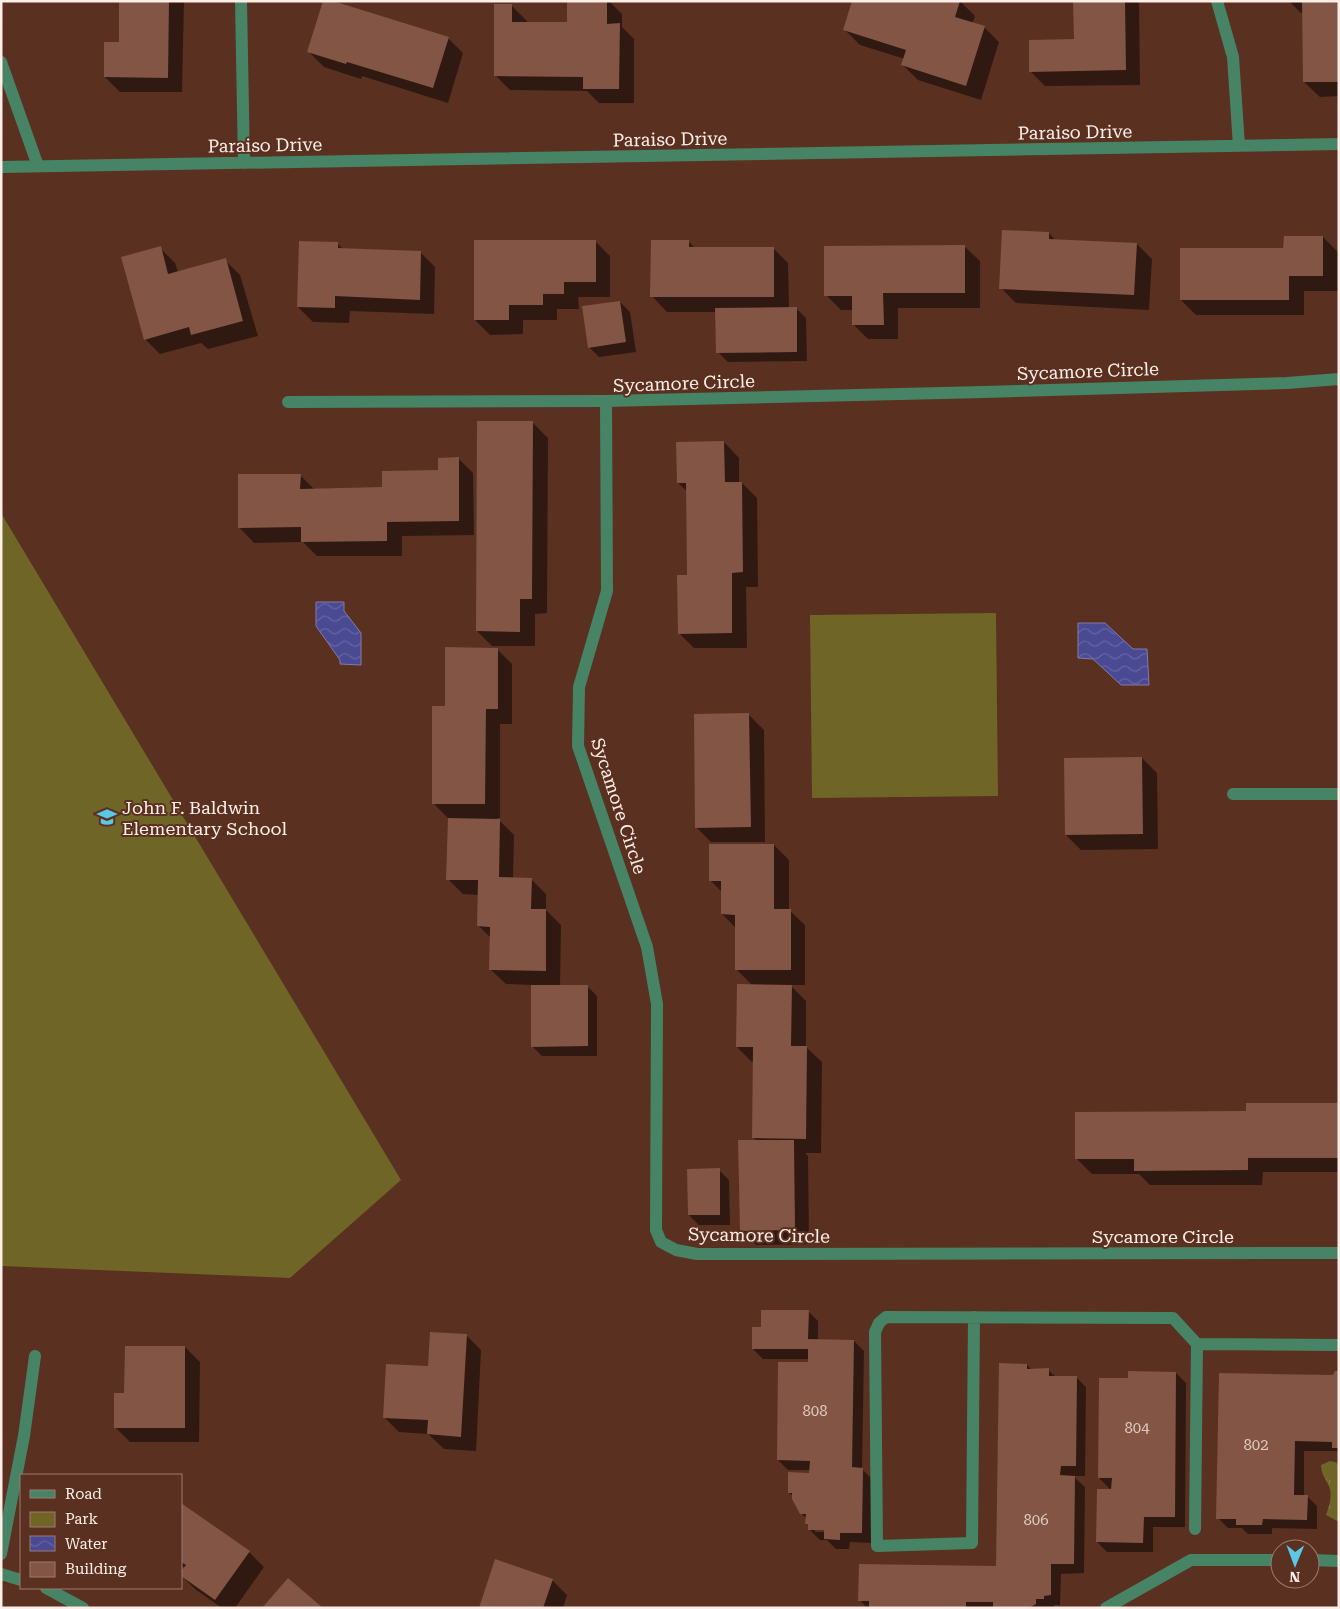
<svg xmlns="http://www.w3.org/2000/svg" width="1340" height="1609" viewBox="0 0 1340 1609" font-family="'Roboto Serif',serif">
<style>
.grass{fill:url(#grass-tufts)}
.park{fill:#6f6527}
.water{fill:url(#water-waves);stroke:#807bac}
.shadow{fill:#0007;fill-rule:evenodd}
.building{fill:#825544}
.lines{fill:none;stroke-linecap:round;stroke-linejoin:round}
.service{stroke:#478465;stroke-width:12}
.minor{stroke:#478465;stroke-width:12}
.labels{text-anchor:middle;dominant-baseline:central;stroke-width:4;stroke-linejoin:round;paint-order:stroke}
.number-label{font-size:15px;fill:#e0c8bf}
.street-label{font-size:18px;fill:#ffeee8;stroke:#5a3020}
.poi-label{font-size:18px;fill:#ffeee8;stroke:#5a3020;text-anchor:start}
</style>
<defs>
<pattern id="grass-tufts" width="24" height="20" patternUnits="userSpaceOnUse" patternTransform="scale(1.25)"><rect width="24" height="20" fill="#6f6527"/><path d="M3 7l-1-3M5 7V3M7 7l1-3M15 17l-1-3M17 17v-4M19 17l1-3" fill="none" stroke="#857b46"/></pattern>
<pattern id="water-waves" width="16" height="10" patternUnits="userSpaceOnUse" patternTransform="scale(1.25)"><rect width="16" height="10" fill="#4a4a93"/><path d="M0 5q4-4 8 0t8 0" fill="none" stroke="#6564a2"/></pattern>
</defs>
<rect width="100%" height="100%" fill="#5a3020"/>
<path class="grass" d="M1330 1461 1339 1463V1522L1326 1515C1329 1507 1332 1498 1330 1489 1327 1480 1321 1475 1321 1465Z"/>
<path class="park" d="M1 513 401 1180 290 1278 1 1266Z
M996 613 998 796 812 798 810 615Z"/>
<path class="water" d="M316 602H344V611L361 633V665L340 664V660L316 626Z
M1078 623H1105L1133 649H1147L1149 685H1121L1093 659 1078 658Z"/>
<path class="shadow" d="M120 1H184L182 92H120L105 77 120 44Z
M569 1H609L622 14V27L634 39V103H599L587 91 510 90 495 75 512 6 527 21V23H569Z
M854 1H960L975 16 972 24 984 27 999 42 981 100 918 80 903 65 905 59 860 45 845 30Z
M1074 1H1139L1140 85 1045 86 1030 71 1075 41Z
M1289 1H1339V96L1320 97 1304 82 1303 13H1301Z
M448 38 463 53 448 103 362 76 361 79 324 67 309 52Z
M1049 233 1055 240 1137 244 1152 259 1149 310 1016 303 1001 288Z
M1323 237 1338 252V291H1304V315H1196L1181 300 1285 250Z
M595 241 610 256V297H578L579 309H557V320H523V334L490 335 475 320Z
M688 241 695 248H773L788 263 789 308H796L806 318 807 361 728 362 718 352 717 312H667L652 296Z
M338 244 343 249 420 252 435 267 434 314 350 311 349 323 313 322 298 307Z
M964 246 980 261V308H898V339H868L853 324V310H841L826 295Z
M160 248 175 263 178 272 225 260 240 275 258 336 208 349 201 343 160 354 145 339Z
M620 302 630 312 636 352 599 357 589 347Z
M533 423 548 438 547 613 535 614V646H492L477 631Z
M724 442 739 458V483H742L757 498 758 587H746L747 648H694L679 633 688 576V492L678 483Z
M458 458 473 473 474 535 402 536V556H317L303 542 254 543 239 527 300 475 315 490 383 488 439 471Z
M497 649 512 664V724H500V818H497L514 835 513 878 531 879 546 894V910L561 925 560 986H587L597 996V1056H542L532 1046V985L506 984 490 969 491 938 479 926V895L463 894 448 879V818L433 803 446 708Z
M749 715 764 730 765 842H711L696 827Z
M1142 758 1157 773 1158 849 1081 850 1066 835Z
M774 845 789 860V910L805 925V985H790L806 1001V1047L822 1062 821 1153H805L808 1156 809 1244 756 1245 741 1230 757 1141 753 1137 754 1062H752L737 1047 752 985 736 969V928L722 914V892L710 880Z
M1339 1104V1172H1263L1262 1185H1150L1139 1174H1092L1077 1159 1248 1113Z
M719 1170 729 1180 730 1225H699L689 1215Z
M808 1311 818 1321V1340L854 1341 864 1351 862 1469 872 1479V1543L850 1542 849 1549H836L827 1540H820L810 1530 807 1519 801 1513 793 1496 789 1493 811 1474V1470H788L778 1460 809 1359H763L753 1349 763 1328ZM815 1529H831V1532H815Z
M466 1335 481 1350 476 1451 444 1449 428 1434 399 1432 384 1417 429 1368Z
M185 1347 200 1362 199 1442H130L115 1427Z
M1027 1365 1032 1370H1048L1056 1377H1076L1086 1387 1085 1476H1073L1085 1487 1084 1573 1061 1574 1060 1605H1054V1608H867L860 1600 997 1568Z
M1339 1372V1453L1337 1451H1304V1496H1307L1317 1506V1529L1272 1528V1534H1248L1242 1528H1228L1218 1518Z
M1176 1373 1186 1383 1185 1527H1153V1552H1107L1097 1542 1111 1490 1099 1478 1129 1379Z
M181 1505 249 1552 264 1567 235 1608H222L195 1589 181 1575 185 1568 181 1565Z
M552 1580 567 1595 563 1608H480Z"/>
<path class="building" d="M119 1H169L168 78 104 77V42H119Z
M323 1H333L449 37 433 88 347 62 346 64 307 52Z
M567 1H607V24L620 23 619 89H583V77L494 76V4H512V22H567Z
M852 1H960L955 17 985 26 966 86 901 65 906 50 843 30Z
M1073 1H1125L1126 70 1029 72V40L1074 39Z
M1302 1H1339V82H1303Z
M1002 230 1049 232V239L1137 243 1134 295 999 289Z
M1284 236H1323V276H1289V300H1180V248H1283Z
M474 240H596V282H564V294H543V305H509V320H474Z
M651 240H689V247H774V297H650Z
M299 241 338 242V248L421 251 420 300 335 296V308L297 307Z
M965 245V293H883L884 325H852V296H824V246Z
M161 246 168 274 226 258 243 321 191 335 189 327 144 340 121 257Z
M620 301 626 342 588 348 582 306Z
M797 307V352L716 353 715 308Z
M477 421H533L532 599H520V632L476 631Z
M724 441 725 482H742L743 572 732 573V633L678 634 677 575H687L686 483H677L676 442Z
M459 457V521L387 522V541L301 542V527L238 528V474H301L300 489 382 487V471L438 470V458Z
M445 647 498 648V709H486L485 804H432V706H445Z
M749 713 751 827 695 828 694 714Z
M1142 757 1143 834 1065 835 1064 758Z
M448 818 500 819 499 877 532 878 531 909H546V971L489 970 490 927 477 926 478 880H446Z
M709 844H774V909H791V970H735V915L721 914V881H709Z
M737 984 792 985 791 1046H807L806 1139 752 1138 753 1047H736Z
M531 985H588V1046L531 1047Z
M1246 1103H1339V1158H1248V1170L1134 1171V1159H1075V1112L1246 1111Z
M738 1140H794L795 1230 740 1231Z
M720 1168V1215H688L687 1169Z
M761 1310H809L808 1339 854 1340 852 1467 863 1468 862 1533H840V1540L824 1539V1530H808V1524H805L806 1514H800L792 1499V1493H788V1472L809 1473 810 1461 777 1460 778 1362H808V1349H752V1327H761Z
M430 1332 467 1334 461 1437 427 1434 428 1420 383 1418 386 1364 428 1366Z
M125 1346H185V1428H114V1393H124Z
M999 1363 1027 1364V1369L1049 1368V1376H1077L1076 1466H1061L1060 1475 1075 1476 1074 1564H1051V1595L1044 1596V1599H1036V1604L1029 1608H993V1602H966V1608H869V1601H858L859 1564 996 1566Z
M1128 1371 1176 1372 1175 1517H1144L1143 1543 1096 1542 1097 1489H1111L1112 1478H1098L1099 1378H1128Z
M1335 1371H1339V1448H1332V1442L1295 1441 1294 1495H1308L1307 1520 1263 1519 1262 1525H1236V1519H1216L1219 1373 1333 1375Z
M181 1503 250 1551 215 1600 181 1576V1571L186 1565 181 1562Z
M495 1559 553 1579 543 1608H479Z
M288 1578 323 1608H262Z"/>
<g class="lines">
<path class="service" d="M1 62 38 166
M288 402 606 401
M974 1317 972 1543 877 1546 875 1332 879 1323 886 1317 1173 1318 1197 1344 1339 1345
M1195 1529 1197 1344
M1310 1560 1339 1561
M1106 1608 1191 1560H1280"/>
<path class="minor" d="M241 1 244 163
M1217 1 1233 57 1239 146
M1 167 1339 144
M1339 379 1287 383 984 392 606 401 607 591 579 687 578 746 647 947 657 1004 656 1230 661 1242 676 1250 697 1254 1339 1253
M1233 794H1339
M1 1554 24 1436 35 1356
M1 1574 21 1580
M46 1588 83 1608"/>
</g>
<defs>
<symbol id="school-bare" viewBox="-9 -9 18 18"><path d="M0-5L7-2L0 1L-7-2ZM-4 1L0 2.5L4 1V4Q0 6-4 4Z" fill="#5cc7e7" stroke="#5a3020" stroke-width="2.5" paint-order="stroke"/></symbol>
</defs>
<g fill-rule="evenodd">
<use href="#school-bare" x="93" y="803" width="28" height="28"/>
</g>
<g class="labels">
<g class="number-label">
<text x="815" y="1411">808</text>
<text x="1137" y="1428">804</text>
<text x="1256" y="1445">802</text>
<text x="1036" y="1520">806</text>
</g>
<g class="street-label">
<text transform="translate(1075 132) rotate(-1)">Paraiso Drive</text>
<text transform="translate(670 139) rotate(-1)">Paraiso Drive</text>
<text transform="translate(265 145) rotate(-1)">Paraiso Drive</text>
<text transform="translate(1088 371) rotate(-2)">Sycamore Circle</text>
<text transform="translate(684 383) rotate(-2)">Sycamore Circle</text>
<text transform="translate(619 806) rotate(72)">Sycamore Circle</text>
<text transform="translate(759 1235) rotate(1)">Sycamore Circle</text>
<text x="1163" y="1236">Sycamore Circle</text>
</g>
<g class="poi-label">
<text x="122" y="807">John F. Baldwin<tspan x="122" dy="21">Elementary School</tspan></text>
</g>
</g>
<rect width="1340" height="1609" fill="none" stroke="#ffeee8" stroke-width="5"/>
<rect x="20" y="1474" width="162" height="115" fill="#5a3020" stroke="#9c7c70"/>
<rect x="30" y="1490" width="25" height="8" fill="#478465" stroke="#9c7c70"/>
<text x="65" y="1499" font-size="15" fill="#ffeee8">Road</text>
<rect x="30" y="1512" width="25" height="15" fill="#6f6527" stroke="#9c7c70"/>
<text x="65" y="1524" font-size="15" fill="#ffeee8">Park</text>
<rect x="30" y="1536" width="25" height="15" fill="url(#water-waves)" stroke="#9c7c70"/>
<text x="65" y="1549" font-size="15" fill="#ffeee8">Water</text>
<rect x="30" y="1562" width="25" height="15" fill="#825544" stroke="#9c7c70"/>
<text x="65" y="1574" font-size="15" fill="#ffeee8">Building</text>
<g transform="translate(1295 1564) rotate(181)"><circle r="24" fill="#5a3020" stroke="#9c7c70"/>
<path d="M0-4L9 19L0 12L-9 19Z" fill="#5cc7e7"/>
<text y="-8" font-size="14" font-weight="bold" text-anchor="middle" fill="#ffeee8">N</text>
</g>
</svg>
